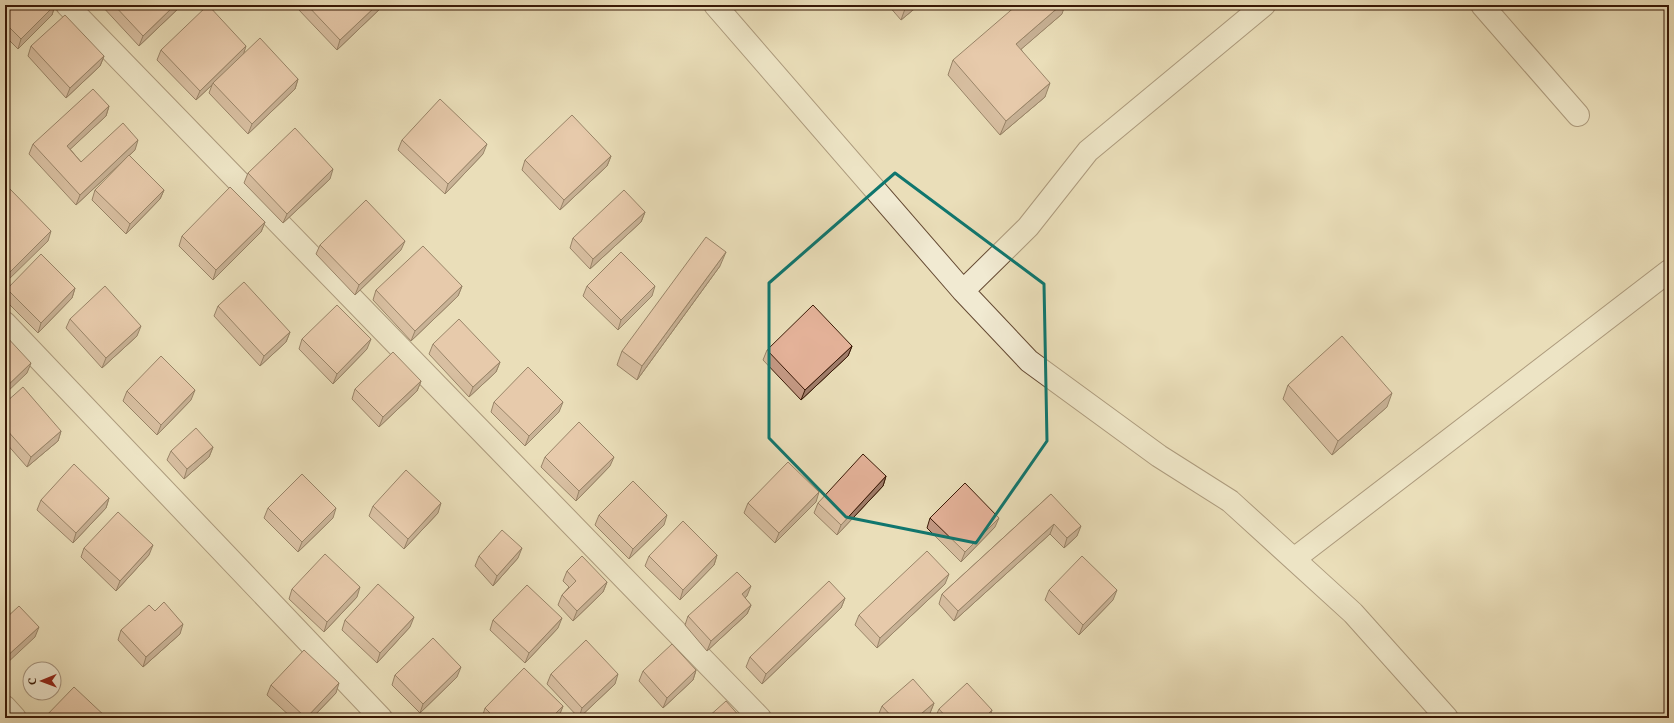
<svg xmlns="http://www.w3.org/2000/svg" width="1674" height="723" viewBox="0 0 1674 723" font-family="Vollkorn,serif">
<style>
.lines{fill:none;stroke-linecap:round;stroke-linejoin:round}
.minor-casing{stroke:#654a33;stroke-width:24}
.minor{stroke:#f1ead2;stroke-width:22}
.wall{fill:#c49984;stroke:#391906}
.shaded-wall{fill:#a07d6b;stroke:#391906}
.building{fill:#e4b299;stroke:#391906}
.marked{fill:none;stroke:#0f766e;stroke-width:3;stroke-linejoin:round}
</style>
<rect width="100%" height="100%" fill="#eadeb9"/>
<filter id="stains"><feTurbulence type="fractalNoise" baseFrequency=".005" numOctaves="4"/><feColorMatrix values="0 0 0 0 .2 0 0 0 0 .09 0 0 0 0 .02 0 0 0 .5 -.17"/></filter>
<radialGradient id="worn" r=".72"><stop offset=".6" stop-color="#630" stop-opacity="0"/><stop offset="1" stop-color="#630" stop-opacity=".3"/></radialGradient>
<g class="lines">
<defs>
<path id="minor" d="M67 5 760 718
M715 5 963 291 1029 361 1159 456 1230 501 1353 613 1447 718
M1482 5 1578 115
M963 291 1028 227 1088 151 1264 5
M5 323 381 718
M1294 559 1669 271
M5 707 15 718"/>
</defs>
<use href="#minor" class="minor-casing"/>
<use href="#minor" class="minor"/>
</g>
<path class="wall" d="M5 5H55L52 15 18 49 5 36Z
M101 5H182L139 46Z
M300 5H384L337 50 298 9Z
M888 5H919L901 20Z
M1062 14 1021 49 1045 97 1000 135 948 75 953 60Z
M31 46 104 56 100 66 66 98 28 56Z
M161 50 243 54 298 79 295 89 248 134 209 93 212 85 196 100 157 60Z
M109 106 106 116 70 149 81 162 135 150 76 205 29 154 33 144Z
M402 140 483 154 445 194 398 150Z
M611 156 607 166 560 210 522 170 525 160Z
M248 173 330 179 283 223 244 183Z
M95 190H164L160 199 126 234 92 200Z
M645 212 641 222 590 269 570 248 573 238Z
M265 222 261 232 213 280 179 246 182 236Z
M320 245 401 250 355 295 316 254Z
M720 266 637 380 617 365 622 351Z
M462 286 458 296 411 341 373 300 376 290Z
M587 286 652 296 618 330 583 296Z
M75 288 72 298 38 333 5 300V295L7 289Z
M218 306 290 332 286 342 260 366 214 316Z
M70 319 137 336 102 368 66 328Z
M302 339 367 349 333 384 299 349Z
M433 344 500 362 496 372 469 397 429 354Z
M852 346 848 356 801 400 763 360 767 350Z
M421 381 417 391 379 427 352 399 355 389Z
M1288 385 1387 407 1332 455 1283 399Z
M127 391 191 400 157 435 123 401Z
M494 402 559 412 525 446 491 412Z
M5 403 61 431 58 441 27 467 5 442Z
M213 447 209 457 184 479 167 460 171 451Z
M545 457 610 466 576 501 541 467Z
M886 476 883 486 837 535 814 513 818 503Z
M1051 494 1077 536 1064 548 1050 534 954 621 939 604 942 594Z
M109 498 106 508 73 543 37 510 41 500Z
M816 502 775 543 744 513 748 503Z
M373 506 438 513 404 549 369 516Z
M268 508 333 518 298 552 264 518Z
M599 515 664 525 629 559 595 525Z
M930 518 995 527 961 562 927 528Z
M84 548 149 555 116 591 81 557Z
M717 555 714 565 680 600 645 566 649 556Z
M479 556 518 558 493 586 475 566Z
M567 571 607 582 603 592 573 621 558 605 562 595 569 587 563 581Z
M945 584 877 648 855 625 859 615Z
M292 589 357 597 324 632 289 599Z
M1049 590 1113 600 1079 635 1045 600Z
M747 596 745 598 751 605 747 614 707 651 685 625 688 616Z
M845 598 841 608 762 684 746 667 750 657Z
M155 611 180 634 143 667 118 640 121 630Z
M345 620 410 627 377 663 342 630Z
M493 620 558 628 525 663 490 630Z
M696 670 693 680 663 708 639 681 643 671Z
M551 674 615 684 579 718 547 684Z
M395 675 457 677 420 713 392 685Z
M271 685 336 693 312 718H292L267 695Z
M934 703 930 713 924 718H880L878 716 882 706Z
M563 706 559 716 557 718H482L485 708Z
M939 709 992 710 989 718H935Z"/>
<path class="shaded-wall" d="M55 5 52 15 18 49 21 39Z
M175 5H182L139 46 143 36Z
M377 5H384L337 50 340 40Z
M908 5H919L901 20 906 6Z
M1061 5H1065L1062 14 1011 58 1016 44Z
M246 46 243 56 213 83 212 85 196 100 200 91Z
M104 56 100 66 66 98 70 88Z
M298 79 295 89 248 134 252 124Z
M1050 83 1045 97 1000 135 1006 121Z
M109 106 106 116 63 156 67 146Z
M138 140 135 150 76 205 80 195Z
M487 144 483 154 445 194 448 184Z
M611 156 607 166 560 210 564 200Z
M333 169 330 179 283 223 287 214Z
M164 190 160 199 126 234 130 224Z
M645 212 641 222 590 269 593 259Z
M265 222 261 232 213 280 216 270Z
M51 231 48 241 5 283V279L7 275Z
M405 241 401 250 355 295 359 285Z
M726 252 720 266 637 380 642 366Z
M462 286 458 296 411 341 415 331Z
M655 286 652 296 618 330 621 320Z
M75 288 72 298 38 333 41 323Z
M141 326 137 336 102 368 106 358Z
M290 332 286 342 260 366 264 356Z
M371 339 367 349 333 384 337 374Z
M852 346 848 356 801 400 805 390Z
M500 362 496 372 469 397 473 387Z
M31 363 27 373 5 394V388Z
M421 381 417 391 379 427 383 417Z
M195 390 191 400 157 435 161 425Z
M1392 393 1387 407 1332 455 1338 441Z
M563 402 559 412 525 446 529 436Z
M61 431 58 441 27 467 31 457Z
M213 447 209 457 184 479 187 469Z
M614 457 610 466 576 501 579 491Z
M886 476 883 486 837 535 841 525Z
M819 492 816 502 775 543 779 533Z
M109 498 106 508 73 543 76 533Z
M441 503 438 513 404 549 408 539Z
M336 508 333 518 298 552 302 542Z
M667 515 664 525 629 559 633 549Z
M999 518 995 527 961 562 965 552Z
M1054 524 1050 534 954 621 958 611Z
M1081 526 1077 536 1064 548 1067 538Z
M153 545 149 555 116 591 120 581Z
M522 548 518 558 493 586 497 576Z
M717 555 714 565 680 600 683 590Z
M949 574 945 584 877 648 880 638Z
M607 582 603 592 573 621 577 611Z
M751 586 747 596 738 604 742 594Z
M360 587 357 597 324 632 327 622Z
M1117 590 1113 600 1079 635 1083 625Z
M845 598 841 608 762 684 766 674Z
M751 605 747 614 707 651 711 641Z
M414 617 410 627 377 663 380 653Z
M562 618 558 628 525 663 529 653Z
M183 624 180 634 143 667 146 657Z
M39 627 35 637 5 665V658Z
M461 667 457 677 420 713 423 704Z
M696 670 693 680 663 708 667 698Z
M618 674 615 684 579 718 582 708Z
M339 683 336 693 312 718H306Z
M934 703 930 713 924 718H916Z
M563 706 559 716 557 718H551Z
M992 710 989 718H984Z"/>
<path class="building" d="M5 5H55L21 39 5 23Z
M114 5H175L143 36Z
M208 5 246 46 200 91 161 50Z
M307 5H377L340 40Z
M1017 5H1061L1016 44 1050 83 1006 121 953 60Z
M65 15 104 56 70 88 31 46Z
M260 38 298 79 252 124 213 83Z
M93 89 109 106 67 146 81 162 123 123 138 140 80 195 33 144Z
M440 99 487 144 448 184 402 140Z
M572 115 611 156 564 200 525 160Z
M295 128 333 169 287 214 248 173Z
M129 155 164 190 130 224 95 190Z
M230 187 265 222 216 270 182 236Z
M10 189 51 231 7 275 5 273V195Z
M624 190 645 212 593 259 573 238Z
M366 200 405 241 359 285 320 245Z
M706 237 726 252 642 366 622 351Z
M423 246 462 286 415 331 376 290Z
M621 252 655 286 621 320 587 286Z
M41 254 75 288 41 323 7 289Z
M244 282 290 332 264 356 218 306Z
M105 286 141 326 106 358 70 319Z
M337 305 371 339 337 374 302 339Z
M813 305 852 346 805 390 767 350Z
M459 319 500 362 473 387 433 344Z
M5 335 31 363 5 388Z
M1342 336 1392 393 1338 441 1288 385Z
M393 352 421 381 383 417 355 389Z
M161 356 195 390 161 425 127 391Z
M528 367 563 402 529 436 494 402Z
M23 387 61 431 31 457 5 428V403Z
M579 422 614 457 579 491 545 457Z
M196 428 213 447 187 469 171 451Z
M863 454 886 476 841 525 818 503Z
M788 462 819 492 779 533 748 503Z
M74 464 109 498 76 533 41 500Z
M406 470 441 503 408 539 373 506Z
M302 474 336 508 302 542 268 508Z
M633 481 667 515 633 549 599 515Z
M965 483 999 518 965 552 930 518Z
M1051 494 1081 526 1067 538 1054 524 958 611 942 594Z
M118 512 153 545 120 581 84 548Z
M683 521 717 555 683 590 649 556Z
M502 530 522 548 497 576 479 556Z
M927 551 949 574 880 638 859 615Z
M325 554 360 587 327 622 292 589Z
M582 556 607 582 577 611 562 595 576 581 567 571Z
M1082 556 1117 590 1083 625 1049 590Z
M737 572 751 586 742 594 751 605 711 641 688 616Z
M829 581 845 598 766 674 750 657Z
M378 584 414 617 380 653 345 620Z
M527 585 562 618 529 653 493 620Z
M164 602 183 624 146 657 121 630 149 605 155 611Z
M19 606 39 627 5 658V619Z
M433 638 461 667 423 704 395 675Z
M586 640 618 674 582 708 551 674Z
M672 644 696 670 667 698 643 671Z
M304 650 339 683 306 718 271 685Z
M524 668 563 706 551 718H495L485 708Z
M913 679 934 703 916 718H893L882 706Z
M967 683 992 710 984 718H947L939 709Z
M74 687 107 718H44Z
M726 701 741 718H707Z
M371 713 376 718H367Z"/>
<path d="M0 0H1674V723H0ZM895 173 1044 284 1047 441 976 543 846 517 769 438V283Z" fill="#eadeb9" fill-opacity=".55" fill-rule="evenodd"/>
<path class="marked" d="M895 173 1044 284 1047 441 976 543 846 517 769 438V283Z"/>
<rect width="1674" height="723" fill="none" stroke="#eadeb9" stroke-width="20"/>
<rect x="6" y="6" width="1662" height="711" fill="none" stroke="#391906" stroke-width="2"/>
<rect x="10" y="10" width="1654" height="703" fill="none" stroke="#391906"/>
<g transform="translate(42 681) rotate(269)"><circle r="19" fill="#f1ead2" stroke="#a79680"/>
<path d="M0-3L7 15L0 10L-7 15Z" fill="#8f2418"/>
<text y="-6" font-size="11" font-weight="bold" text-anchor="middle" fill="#391906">С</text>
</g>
<rect width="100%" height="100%" filter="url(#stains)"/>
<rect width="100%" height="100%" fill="url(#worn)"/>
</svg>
